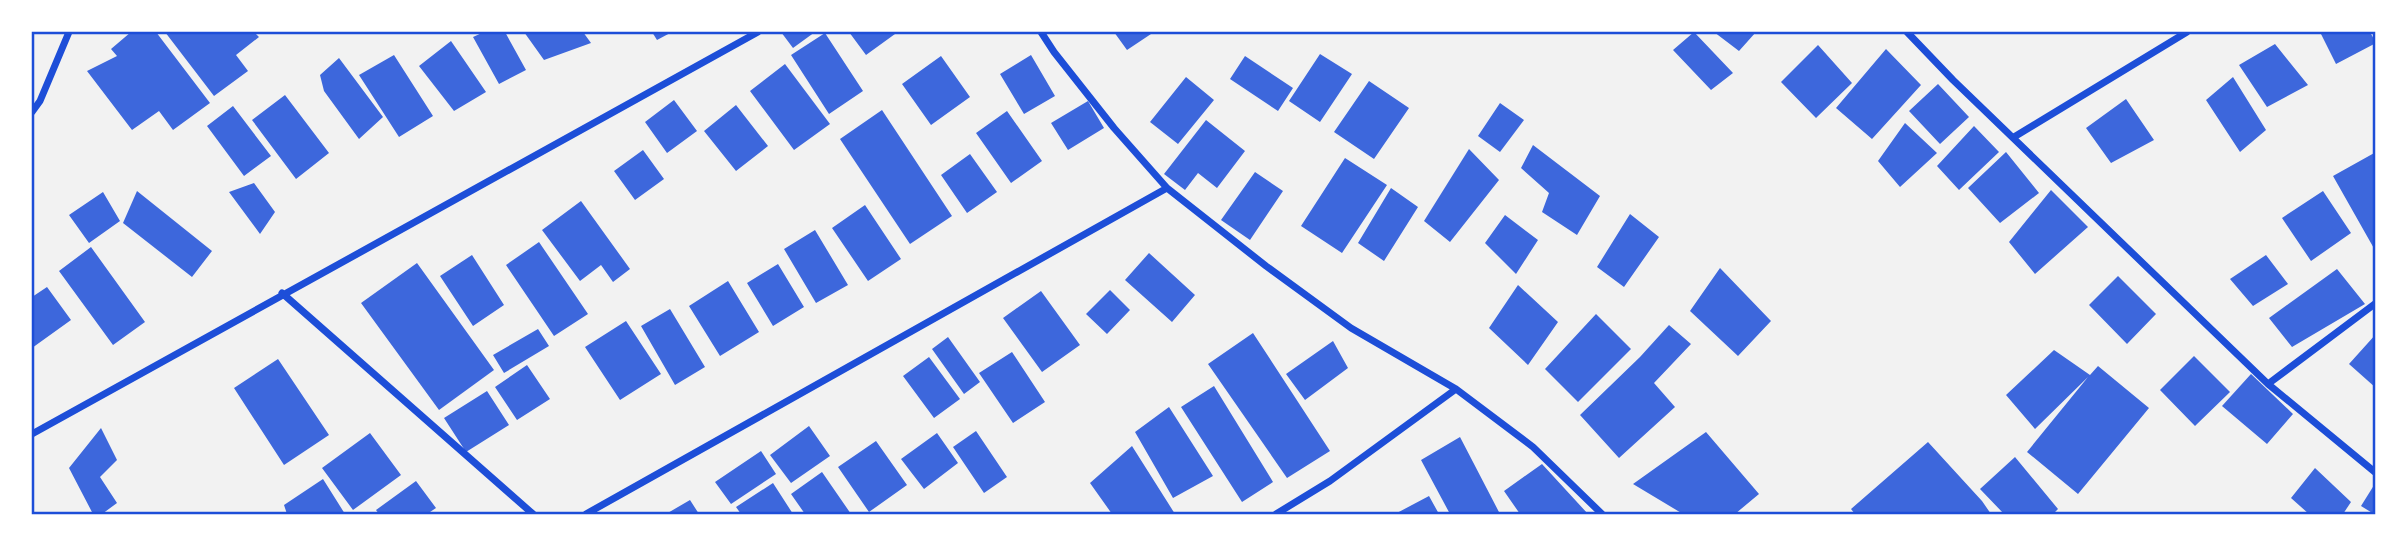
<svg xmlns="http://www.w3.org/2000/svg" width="2407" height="546" viewBox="0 0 2407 546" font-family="Bitter,serif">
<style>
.building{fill:#3d67dc}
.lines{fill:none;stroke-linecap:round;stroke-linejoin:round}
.minor{stroke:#1d4ed8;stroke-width:7}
.neatline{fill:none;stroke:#1d4ed8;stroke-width:2.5}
</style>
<rect width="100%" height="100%" fill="#f2f2f2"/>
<path class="building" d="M131 32H156L210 103 173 130 159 111 132 130 87 71 117 56 111 49Z
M165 32H254L259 37 236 55 248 71 214 96Z
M484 32H505L526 70 499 84 473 37Z
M524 32H583L591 43 544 60Z
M652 32H672L657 40Z
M781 32H815L793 48Z
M849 32H893L895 34 866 55Z
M1114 32H1154L1127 50Z
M1694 32 1733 73 1711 90 1673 50Z
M1714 32H1756L1739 51Z
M2320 32H2370L2376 43 2336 64Z
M825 33 863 91 829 114 791 55Z
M451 41 486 92 454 111 419 66Z
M2275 44 2308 85 2267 107 2239 65Z
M1818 45 1852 83 1816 118 1781 82Z
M1886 49 1921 85 1872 139 1836 108Z
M1320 54 1352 74 1320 122 1289 101Z
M394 55 433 116 399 137 359 75Z
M1031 55 1055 96 1024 114 1000 74Z
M941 56 970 97 931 125 902 84Z
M1245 56 1293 88 1278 111 1230 79Z
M339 58 383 117 359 139 324 91 320 75Z
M785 64 830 124 794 150 750 91Z
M1186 77 1214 100 1178 144 1150 122Z
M2233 77 2266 130 2240 152 2206 100Z
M1369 81 1409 108 1374 159 1334 132Z
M1938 84 1969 117 1940 144 1909 111Z
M285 95 329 153 296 179 252 120Z
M2126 99 2154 140 2111 163 2086 128Z
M674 100 697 131 667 153 645 122Z
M1088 101 1104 128 1068 150 1051 123Z
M1500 103 1524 120 1500 152 1478 136Z
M736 105 768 146 736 171 704 131Z
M233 106 271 156 244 176 207 126Z
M882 110 952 216 910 244 840 139Z
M1007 111 1042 161 1011 183 976 133Z
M1206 120 1245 151 1217 188 1198 173 1185 190 1164 174Z
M1905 123 1937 153 1900 187 1878 161Z
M1974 126 1999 152 1959 190 1937 166Z
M1533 145 1600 196 1577 235 1542 212 1549 193 1521 168Z
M1469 149 1499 180 1450 242 1424 221Z
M643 150 664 179 635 200 614 171Z
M2006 152 2039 193 2000 223 1968 188Z
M2376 152V252L2333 176Z
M970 154 997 192 967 213 941 175Z
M1345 158 1387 185 1342 253 1301 226Z
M1255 172 1283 191 1250 240 1221 220Z
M254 183 275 212 260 234 229 192Z
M1391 188 1418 207 1384 261 1358 243Z
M2051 190 2088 227 2035 274 2009 242Z
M137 191 212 251 192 277 123 223Z
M2323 191 2351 233 2311 261 2282 218Z
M103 192 120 221 89 243 69 215Z
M581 201 630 269 613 282 601 265 580 281 542 230Z
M865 205 901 259 868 281 832 228Z
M1630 214 1659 237 1624 287 1597 267Z
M1505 215 1538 240 1516 274 1485 243Z
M815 230 848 285 816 303 784 249Z
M539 242 588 314 554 336 506 265Z
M91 247 145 322 113 345 59 271Z
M1149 253 1195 295 1172 322 1125 280Z
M472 255 504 305 473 326 440 276Z
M2266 255 2288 284 2253 306 2230 279Z
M417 263 494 370 439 410 361 303Z
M778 264 804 307 773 326 747 283Z
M1720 268 1771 321 1738 356 1690 311Z
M2337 269 2365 304 2292 347 2269 318Z
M2118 276 2156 314 2127 344 2089 305Z
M728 281 759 332 720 356 689 306Z
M1518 285 1558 322 1528 365 1489 328Z
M47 287 71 320 32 348V297Z
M1110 290 1130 310 1107 334 1086 314Z
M1041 291 1080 345 1042 372 1003 318Z
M670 309 705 367 675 385 641 326Z
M1596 314 1631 349 1578 402 1545 369Z
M626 321 661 374 620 400 585 347Z
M1669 325 1691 344 1654 383 1675 407 1619 458 1580 415 1640 357Z
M538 329 549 346 504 373 493 355Z
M1253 333 1330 451 1287 478 1208 364Z
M2376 334V388L2349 364Z
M948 337 980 382 964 394 932 349Z
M1333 341 1348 368 1305 400 1286 374Z
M2054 350 2090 375 2098 366 2149 408 2078 494 2027 452 2088 377 2035 429 2006 395Z
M1012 352 1045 402 1013 423 979 373Z
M2194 356 2230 392 2195 426 2160 390Z
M929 357 960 399 934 418 903 376Z
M278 359 329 435 284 465 234 388Z
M527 365 550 399 517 420 495 387Z
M2251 374 2293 414 2267 444 2222 406Z
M1214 386 1273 482 1242 502 1181 407Z
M487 391 509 425 466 452 444 418Z
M1169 407 1213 476 1173 498 1135 432Z
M809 426 830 456 791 483 770 455Z
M101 428 117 460 100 477 117 503 102 514H93L69 468Z
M976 431 1007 477 984 493 953 447Z
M1706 432 1759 494 1735 514H1683L1633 484Z
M370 433 401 475 353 510 322 468Z
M937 433 958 463 924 489 901 459Z
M1460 437 1500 514H1450L1421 460Z
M876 441 907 485 869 512 838 467Z
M1928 442 1982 501 1991 514H1855L1851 509Z
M1132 446 1175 514H1112L1090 483Z
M761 451 776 474 731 504 715 482Z
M2015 457 2058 509 2053 514H2004L1980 489Z
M1542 464 1588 514H1520L1504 491Z
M2315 468 2351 502 2343 514H2309L2291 498Z
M822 472 851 514H805L791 494Z
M323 479 345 514H287L284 505Z
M416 481 436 508 427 514H379L376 510Z
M2376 482V514H2374L2361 506Z
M773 483 793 514H741L736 507Z
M1429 496 1439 514H1395Z
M690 500 699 514H666Z"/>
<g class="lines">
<path class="minor" d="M1041 32 1054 52 1114 128 1167 188 1266 266 1351 328 1456 389 1533 447 1602 514
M1907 32 1953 80 2268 384 2376 473
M32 112 40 101 69 32
M2014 137 2187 32
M282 293 533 514
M2268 384 2376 303
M32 434 758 32
M586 514 1167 188
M1276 514 1330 481 1456 389"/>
</g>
<rect width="2407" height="546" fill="none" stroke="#ffffff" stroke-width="66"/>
<rect x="33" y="33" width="2341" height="480" class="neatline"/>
</svg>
